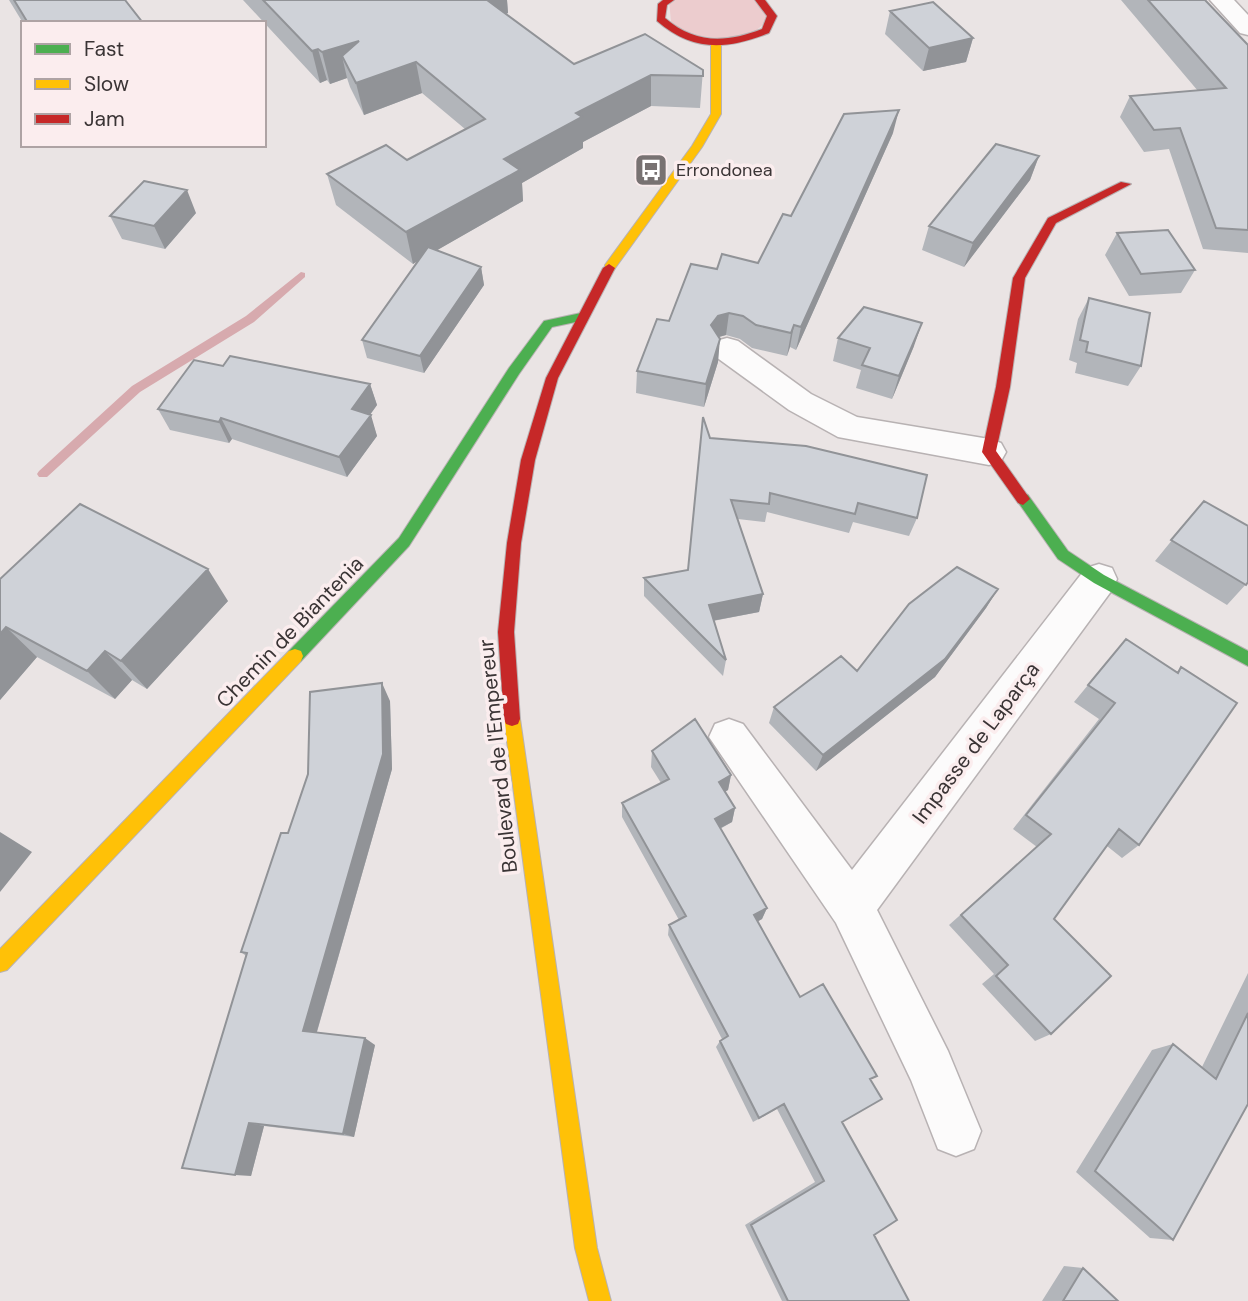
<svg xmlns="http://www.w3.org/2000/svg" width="1248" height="1301" viewBox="0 0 1248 1301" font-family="'DM Sans',sans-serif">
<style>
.green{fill:#ecccce}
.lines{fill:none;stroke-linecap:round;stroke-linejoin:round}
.stream{fill:#d7aaae;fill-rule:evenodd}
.street-casing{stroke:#b8b2b3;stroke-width:3}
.fast-casing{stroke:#b8b2b3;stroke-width:2}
.slow-casing{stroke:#b8b2b3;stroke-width:2}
.jam-casing{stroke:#b8b2b3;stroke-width:2}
.street{fill:#fcfbfb;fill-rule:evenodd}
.fast{fill:#4caf50;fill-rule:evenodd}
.slow{fill:#ffc107;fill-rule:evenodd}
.jam{fill:#c62828;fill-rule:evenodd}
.wall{fill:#b2b5ba}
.shaded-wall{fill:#919397}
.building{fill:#cfd2d8;stroke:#919397;stroke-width:2}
.labels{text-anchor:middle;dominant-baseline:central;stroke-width:7;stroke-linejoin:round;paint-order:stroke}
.far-poi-label{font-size:18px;fill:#3a3435;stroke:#fbedee;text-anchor:start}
.street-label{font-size:21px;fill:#3a3435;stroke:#fbedee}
</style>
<rect width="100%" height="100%" fill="#eae4e4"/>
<path class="green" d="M669 0H760L772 16 745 41 672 33Z"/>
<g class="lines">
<path class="stream" d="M301 272 305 273V277L254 322 140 392 47 477H39L37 474 39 471 132 386 246 316Z"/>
<defs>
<path id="street" d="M1210 0H1234L1248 15V35L1240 33Z
M727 338 738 341 811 394 857 417 989 439 1001 443 1006 452 1001 461 989 465 838 437 789 410 716 357 711 349 716 341Z
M1099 564 1112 568 1117 579 1112 590 877 910 948 1051 981 1131 974 1149 956 1156 938 1149 911 1080 836 923 709 737 715 724 729 719 743 724 852 870 1086 568Z"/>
<path id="fast" d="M581 313 587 317 585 320 552 327 519 374 409 546 301 661 295 663 289 661 287 656 289 651 399 538 509 368 544 321Z
M1023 493 1028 495 1068 551 1104 575 1248 651V666L1094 583 1058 559 1016 499Z"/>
<path id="slow" d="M716 42 721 45V114L702 147 613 271H605V265L692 146 711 114V45Z
M295 649 301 651 303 656 301 661 7 970 0 972V949L289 651Z
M512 712 518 714 520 719 597 1248 611 1301H589L575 1248 504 719 506 714Z"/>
<path id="jam" d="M663 0H674L667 5 665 18C695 44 726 43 762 29L767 16 755 0H765L777 16 769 33C726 50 693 52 657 21L658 4Z
M1121 182 1131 184 1056 223 1025 278 1010 387 996 451 1030 499 1023 505 1018 503 982 452 996 387 1013 278 1048 218Z
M609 264 615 268 558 378 535 460 521 543 514 632 520 719 518 724 512 726 506 724 504 719 498 632 507 543 521 460 546 378 603 268Z"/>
</defs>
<use href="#street" class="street-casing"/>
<use href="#fast" class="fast-casing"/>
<use href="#slow" class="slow-casing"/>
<use href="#jam" class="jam-casing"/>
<use href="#street" class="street"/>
<use href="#fast" class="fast"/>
<use href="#slow" class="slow"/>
<use href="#jam" class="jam"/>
</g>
<path class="wall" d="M9 0H125L143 23H23Z
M243 0H507L508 13 506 14 574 64 703 70 700 108 651 106 583 142V148L522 183 523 201 437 250 481 267 484 285 424 373 367 358 362 340 418 260 413 264 336 205 327 174 407 160 465 129 422 93 364 115 350 87 347 78 330 84 327 80 320 83Z
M1121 0H1205L1248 45V253L1203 249 1169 149 1144 152 1120 117 1130 96 1198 91Z
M890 11 973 38 966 62 923 71 885 34Z
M893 133 796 350 790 347 787 356 752 348 740 339 726 335 719 337 718 362 704 407 636 393 637 371 669 321 717 269 758 263 791 216Z
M1039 156 1030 180 964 267 922 250 929 226Z
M196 213 165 249 122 239 110 216Z
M1117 233 1195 270 1181 293 1129 296 1105 255Z
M1089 298 1141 366 1128 386 1075 373 1077 363 1069 360 1078 319Z
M838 338 914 346 892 399 856 388 861 370 833 361Z
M223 366 370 384 377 405 370 415 377 436 347 477 232 439 229 443 170 430 158 409Z
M710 438 917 518 909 536 853 522 849 533 767 512 765 522 738 519 763 594 759 612 713 621 726 660 723 676 644 596V578L688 570Z
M1204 501 1248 582 1227 605 1155 561Z
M0 579 228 601 147 689 132 680 115 699 37 657 0 700Z
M998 589 986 608 935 677 816 771 769 723 774 707 857 671Z
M1126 639 1177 672 1181 667 1139 845 1122 858 1107 846 1054 919 1051 1034 1035 1041 982 984 994 974 949 925 1037 847 1013 829 1099 719 1074 702Z
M390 701 392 769 317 1032 375 1045 354 1137 264 1126 251 1176 246 956 241 952 288 833 308 774Z
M652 751 731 775 728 790 725 792 735 808 732 822 720 829 767 908 762 919 757 922 800 997 871 1079 842 1122 874 1235 909 1301H782L745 1225 815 1182 777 1109 753 1122 716 1047 720 1041 722 1039 668 935 669 925 679 920 622 817V803L661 783 651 767Z
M1248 973V1104L1173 1240 1150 1238 1076 1172 1152 1050 1173 1044 1202 1067Z
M1064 1266 1083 1268 1118 1301H1042Z"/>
<path class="shaded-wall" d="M476 0H507L508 13 479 22Z
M973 38 966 62 923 71 929 48Z
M359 41 342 56 347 78 330 84 322 52Z
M318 49 327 80 320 83 312 51Z
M416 62 422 93 364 115 356 83Z
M651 75V106L583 142V148L522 183 523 201 413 264 406 232 504 159 576 113Z
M899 110 893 133 796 350 801 327Z
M1039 156 1030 180 964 267 973 243Z
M187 190 196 213 165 249 154 226Z
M481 267 484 285 424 373 420 356Z
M729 313 726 335 715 338 711 325 718 316Z
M922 323 914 346 892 399 899 376Z
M794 325 790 347 787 356 791 333Z
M720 339 718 362 704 407 706 384Z
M370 384 377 405 361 427 371 415 377 436 347 477 339 457 352 409Z
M221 418 232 439 229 443 219 422Z
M208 569 228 601 147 689 121 661Z
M998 589 986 608 935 677 816 771 823 755Z
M763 594 759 612 706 622 709 605Z
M6 627 37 657 0 700V634Z
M105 651 132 680 115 699 87 671Z
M382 683 390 701 392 769 315 1038 303 1031Z
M731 775 728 790 715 797 719 782Z
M735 808 732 822 711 833 715 819Z
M0 832 32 852 0 892Z
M767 908 762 919 749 926 754 915Z
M365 1038 375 1045 354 1137 343 1134Z
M249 1123 264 1126 251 1176 235 1175Z"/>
<path class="building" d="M14 0H125L143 23H28Z
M263 0H487L574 64 645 34 703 70V76L651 75 576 113 582 117 504 159 520 170 406 232 327 174 386 145 407 160 485 119 416 62 356 83 342 56 359 41 322 52 318 49 312 51Z
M1148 0H1205L1248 45V230L1216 228 1180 128 1154 130 1130 96 1226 88Z
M933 2 973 38 929 48 890 11Z
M899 110 801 327 794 325 791 333 756 325 743 316 729 313 718 316 711 325 720 339 706 384 637 371 657 319 669 321 691 264 717 269 722 254 758 263 783 214 791 216 844 114Z
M996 144 1039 156 973 243 929 226Z
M144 181 187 190 154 226 110 216Z
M1168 230 1195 270 1141 274 1117 233Z
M428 247 481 267 420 356 362 340Z
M1089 298 1150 313 1141 366 1086 352 1088 342 1080 340Z
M864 307 922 323 899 376 862 365 870 348 838 338Z
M230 356 370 384 352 409 371 415 339 457 221 418 219 422 158 409 194 360 223 366Z
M703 417 710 438 806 446 927 475 917 518 858 503 855 514 770 493 769 504 731 500 763 594 709 605 726 660 644 578 688 570Z
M1204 501 1248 526V582L1246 585 1171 540Z
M80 504 208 569 121 661 105 651 87 671 6 627 0 634V579Z
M957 567 998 589 945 659 823 755 774 707 841 656 857 671 909 604Z
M1126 639 1178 673 1181 667 1237 703 1139 845 1119 829 1054 919 1111 976 1051 1034 996 976 1008 965 961 915 1051 834 1026 815 1115 703 1088 685Z
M382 683 383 754 303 1031 365 1038 343 1134 249 1123 235 1175 182 1168 247 953 241 952 281 833H288L308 774 310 692Z
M695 719 731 775 719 782 735 808 715 819 767 908 754 915 800 997 823 984 877 1076 870 1079 882 1099 842 1122 897 1220 874 1235 909 1301H788L751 1225 824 1181 784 1104 759 1118 720 1041 728 1036 669 925 686 916 622 803 669 779 652 751Z
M1248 1013V1104L1173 1240 1095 1171 1173 1044 1216 1079Z
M1083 1268 1118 1301H1063Z"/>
<defs>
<symbol id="bus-square" viewBox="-11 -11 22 22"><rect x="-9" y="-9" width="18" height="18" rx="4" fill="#787272" stroke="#fbedee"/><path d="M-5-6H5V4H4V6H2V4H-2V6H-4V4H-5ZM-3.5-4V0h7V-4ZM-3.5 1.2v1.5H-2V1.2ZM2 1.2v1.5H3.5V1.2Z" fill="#fff"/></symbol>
</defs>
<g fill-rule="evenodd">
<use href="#bus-square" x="632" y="151" width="38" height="38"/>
</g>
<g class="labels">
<g class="far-poi-label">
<text x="676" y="170">Errondonea</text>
</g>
<g class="street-label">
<text transform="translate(290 632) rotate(-46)">Chemin de Biantenia</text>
<text transform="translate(976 743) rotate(-53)">Impasse de Laparça</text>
<text transform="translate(498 756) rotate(-96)">Boulevard de l'Empereur</text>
</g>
</g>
<rect x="21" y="21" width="245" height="126" fill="#fbedee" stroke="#aea3a4" stroke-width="2"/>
<rect x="35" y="44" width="35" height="10" fill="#4caf50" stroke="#aea3a4" stroke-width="2"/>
<text x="84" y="56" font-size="21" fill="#3a3435">Fast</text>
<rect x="35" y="79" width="35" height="10" fill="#ffc107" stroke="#aea3a4" stroke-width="2"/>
<text x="84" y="91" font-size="21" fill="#3a3435">Slow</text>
<rect x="35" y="114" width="35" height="10" fill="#c62828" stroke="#aea3a4" stroke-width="2"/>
<text x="84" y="126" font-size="21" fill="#3a3435">Jam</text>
</svg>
